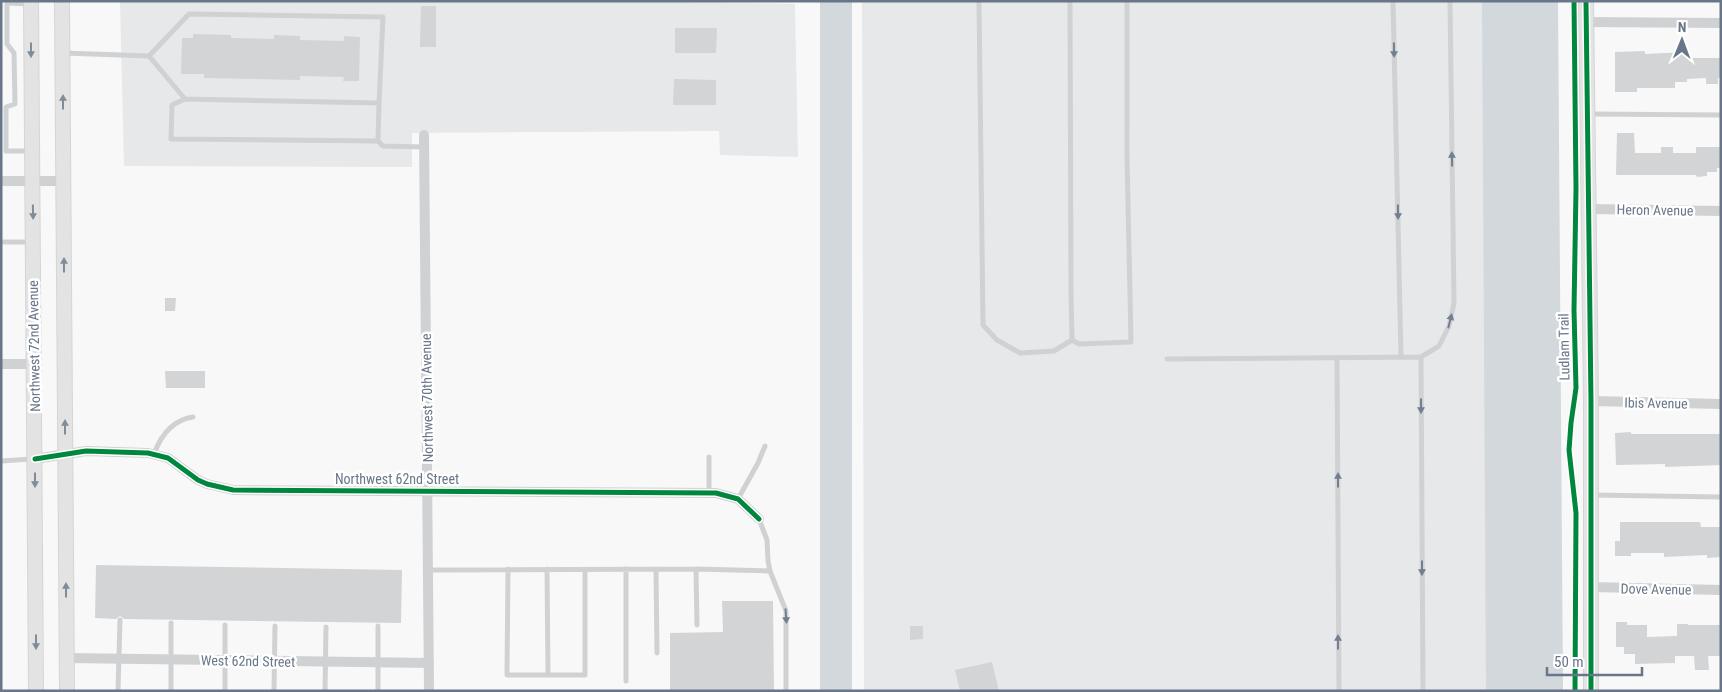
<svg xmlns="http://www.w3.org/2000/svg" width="1722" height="692" viewBox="0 0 1722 692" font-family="'Roboto Condensed',sans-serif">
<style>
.built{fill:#e7e8e9}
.water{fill:#d2d8dc}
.building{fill:#d3d4d5}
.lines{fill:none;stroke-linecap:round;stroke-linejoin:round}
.secondary-casing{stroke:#d4d5d7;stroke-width:16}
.lane{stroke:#d0d1d3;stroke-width:5}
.street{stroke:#d0d1d3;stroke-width:10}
.secondary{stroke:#e3e3e4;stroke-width:14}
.cycleway-casing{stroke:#fff;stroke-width:8}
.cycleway{stroke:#00873e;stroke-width:5}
.oneway{fill:#818c9b}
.oneway2{fill:#727f90}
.labels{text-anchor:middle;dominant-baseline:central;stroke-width:5;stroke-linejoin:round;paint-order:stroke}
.street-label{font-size:14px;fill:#687689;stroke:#fff}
</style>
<rect width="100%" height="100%" fill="#f8f8f8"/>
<path class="built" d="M120 1H639L795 4 798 157 720 155 719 131 412 133V167L124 166Z
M862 1H1488L1505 691H864Z"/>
<path class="water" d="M820 1H852V691H820Z
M1482 1H1558L1563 691H1486Z"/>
<path class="building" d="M421 6H436V47H420Z
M675 28H717L716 53H675Z
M193 34 231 35V38L274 39V35L300 36V40L344 41V36L360 37 359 81H343L344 77 300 76V80L204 78V74H181L182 38H193Z
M1645 51V54L1686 52V58H1721V78H1718V84H1706V78L1687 79V82H1675V88H1637V92H1615V52Z
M674 79 716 80V105H673Z
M1617 133H1634L1635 153H1661V147H1673V153H1696V147H1721V168H1717V172H1707V176L1697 177 1696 175H1616Z
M165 298H176L175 311H165Z
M165 371H205V388H166Z
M1631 432V434H1721V465L1665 467V464L1616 465 1615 433Z
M1620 522H1700L1701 527H1721V557L1707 558V555L1664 557V553H1631V556H1615V541H1620Z
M96 565 402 570 401 623 124 619 120 616 116 619 95 618Z
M722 601H773L774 691H670V633L723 632Z
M1616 622H1627V625H1647V637L1677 636V624H1688V625H1721V656H1708L1709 670H1695L1694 656H1675V663L1635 664V654H1624V647H1616Z
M910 626H923V639L910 640Z
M992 662 999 691H960L955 670Z"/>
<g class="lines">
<defs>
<path id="secondary" d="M31 1 36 691
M62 1 67 691
M1586 1 1591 401V691"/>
</defs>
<use href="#secondary" class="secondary-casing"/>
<path class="lane" d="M979 1 983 325 997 340 1020 353 1054 351 1072 340 1071 292 1070 1
M1393 1 1401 357
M30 4 7 3V44L14 53 15 104 6 107V151H31
M63 53 149 56 189 14 383 17 379 103 185 99 149 56
M185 99 172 105 171 139 378 141 379 103
M1589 114 1721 115
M378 141 383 146 424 147
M1 242H32
M1072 340 1079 344 1131 342 1127 156V1
M1421 357 1423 691
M1167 359 1421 357 1439 346 1449 326 1454 303 1450 1
M1337 359 1339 691
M154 454C161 435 172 420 193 417
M709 457V492
M1 461 32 459
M1592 495 1721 497
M738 499 758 463 765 446
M759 519 767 540 768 561 770 571 786 611V691
M508 569 507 675H585V570
M547 569 548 675
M626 569V681
M656 569 657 653
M696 569 770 571
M428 570 696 569 697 625
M171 623V691
M378 626V691
M118 691 120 620
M225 691V625
M274 691 275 626
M325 691 326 627"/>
<path class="street" d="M1586 22 1721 23
M424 135 429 691
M1 181H63
M1589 209 1721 211
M1 364H34
M1591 401 1721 404
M35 459 86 451 148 453 168 458 198 480 207 484 233 490 716 493 738 499 759 519
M1591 587 1721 590
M66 658 429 663"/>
<use href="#secondary" class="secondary"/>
<defs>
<path id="cycleway" d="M1574 1 1576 189 1574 310 1576 388 1571 423 1569 450 1576 513 1575 691
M1586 1 1591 401V691
M35 459 86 451 148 453 168 458 198 480 207 484 233 490 716 493 738 499 759 519"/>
</defs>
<use href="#cycleway" class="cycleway-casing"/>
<use href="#cycleway" class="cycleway"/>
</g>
<defs><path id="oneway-solid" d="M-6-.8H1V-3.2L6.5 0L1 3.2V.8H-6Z" transform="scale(1.25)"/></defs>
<g class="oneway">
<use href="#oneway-solid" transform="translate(31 50) rotate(90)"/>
<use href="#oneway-solid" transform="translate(63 102) rotate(-90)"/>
<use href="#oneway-solid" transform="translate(33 212) rotate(89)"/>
<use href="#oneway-solid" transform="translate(64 265) rotate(-90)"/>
<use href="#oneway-solid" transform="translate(65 427) rotate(-90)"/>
<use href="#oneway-solid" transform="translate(35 480) rotate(90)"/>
<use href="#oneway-solid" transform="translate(66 590) rotate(-90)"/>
<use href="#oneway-solid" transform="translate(36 642) rotate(90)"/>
</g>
<g class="oneway2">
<use href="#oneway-solid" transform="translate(1394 50) rotate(89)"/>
<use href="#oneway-solid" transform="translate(1452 159) rotate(-91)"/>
<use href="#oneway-solid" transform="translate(1398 212) rotate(89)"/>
<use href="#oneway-solid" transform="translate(1450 321) rotate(-76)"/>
<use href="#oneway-solid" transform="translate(1421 406) rotate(90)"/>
<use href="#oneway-solid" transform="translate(1338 480) rotate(-90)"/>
<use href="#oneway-solid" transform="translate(1422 568) rotate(90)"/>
<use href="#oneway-solid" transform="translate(786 616) rotate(86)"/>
<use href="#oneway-solid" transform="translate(1338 642) rotate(-90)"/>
</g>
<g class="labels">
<g class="street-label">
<text transform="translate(1655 210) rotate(1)">Heron Avenue</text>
<text transform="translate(34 346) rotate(-91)">Northwest 72nd Avenue</text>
<text transform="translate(1564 347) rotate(-91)">Ludlam Trail</text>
<text transform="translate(427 398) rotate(-91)">Northwest 70th Avenue</text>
<text transform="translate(1656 403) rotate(1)">Ibis Avenue</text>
<text x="397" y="479">Northwest 62nd Street</text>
<text transform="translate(1656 589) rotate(1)">Dove Avenue</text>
<text transform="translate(248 661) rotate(1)">West 62nd Street</text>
</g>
</g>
<rect width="1722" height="692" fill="none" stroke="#687689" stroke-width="5"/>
<g transform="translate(1682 40) rotate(1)" stroke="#ffffff" stroke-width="4" paint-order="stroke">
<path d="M0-4L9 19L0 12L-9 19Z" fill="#687689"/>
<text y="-8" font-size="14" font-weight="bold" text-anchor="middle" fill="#687689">N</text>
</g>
<path d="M1547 667v8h95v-8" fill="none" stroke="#687689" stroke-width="2.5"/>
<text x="1554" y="667" font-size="15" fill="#687689" stroke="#ffffff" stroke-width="4" paint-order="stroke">50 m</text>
</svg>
